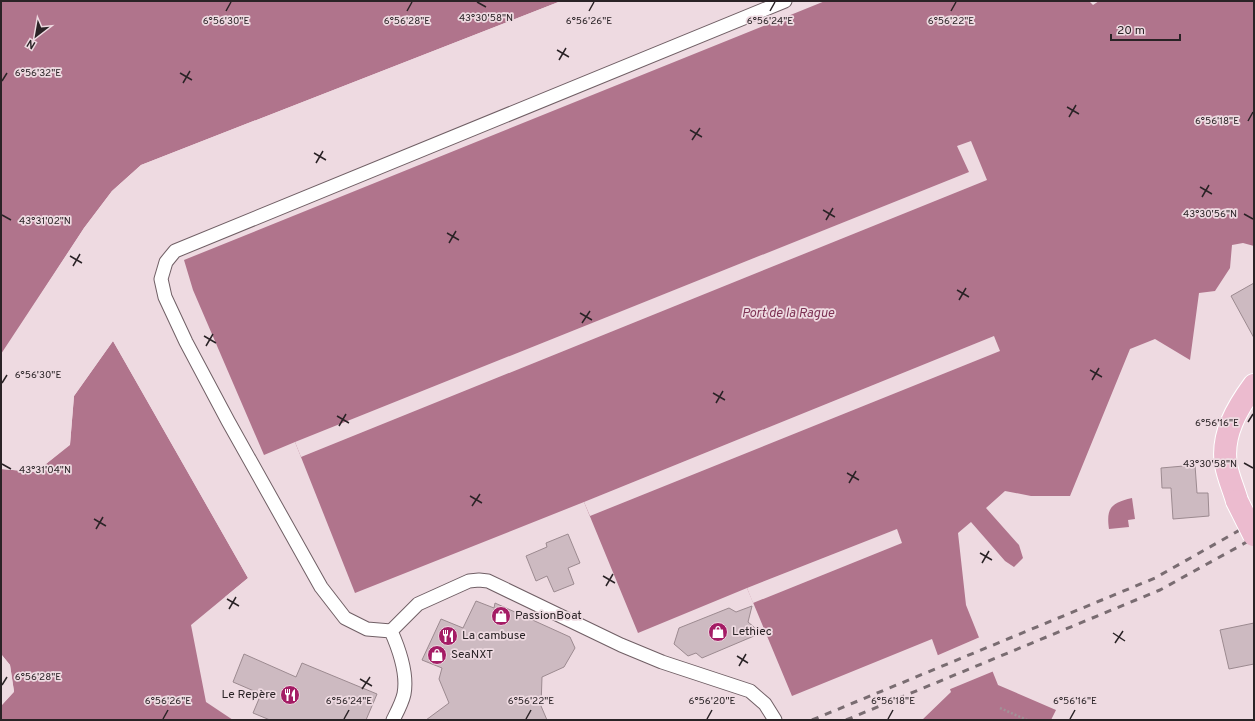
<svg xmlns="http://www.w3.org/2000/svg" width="1255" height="721" viewBox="0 0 1255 721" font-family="Overpass,sans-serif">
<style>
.water{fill:#b0748c}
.pier{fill:#eedae1}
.building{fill:#cdbac1;stroke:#9c8a90}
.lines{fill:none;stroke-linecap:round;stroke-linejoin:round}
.lane-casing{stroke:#705f65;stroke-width:15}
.primary-casing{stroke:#fff;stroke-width:24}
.path{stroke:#a19297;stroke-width:2.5;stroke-dasharray:2 2;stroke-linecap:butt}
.lane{stroke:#fff;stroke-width:13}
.primary{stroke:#ecbbcf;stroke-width:22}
.rail{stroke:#796c71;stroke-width:3;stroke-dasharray:7 7;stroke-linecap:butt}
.primary-bridge-casing{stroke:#fff;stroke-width:24;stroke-linecap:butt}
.primary-bridge{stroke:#ecbbcf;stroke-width:22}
.ticks{fill:none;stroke:#2a2326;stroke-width:1.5}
.labels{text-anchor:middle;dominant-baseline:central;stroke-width:3.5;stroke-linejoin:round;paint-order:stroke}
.poi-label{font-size:12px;fill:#2a2326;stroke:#eedae1;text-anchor:start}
.water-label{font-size:13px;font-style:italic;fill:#7d3254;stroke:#eedae1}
.ticks-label{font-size:10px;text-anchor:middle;fill:#2a2326;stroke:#eedae1;stroke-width:3.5;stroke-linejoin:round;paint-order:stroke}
</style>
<rect width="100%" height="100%" fill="#eedae1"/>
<path class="water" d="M1 1H561L141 165 112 191 84 228 1 354Z
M825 1H1089L1093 5 1099 1H1254V246L1243 243 1232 245 1230 268 1215 291 1199 293 1190 360 1155 339 1130 349 1070 496H1031L1005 491 986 508 1019 545 1023 558 1014 567 1005 561 971 522 958 533 966 605 998 685 1056 710 1051 720H922L951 692 932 639 792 696 747 588 638 633 584 502 355 593 295 442 264 455 193 290 184 260Z
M113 341 248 578 191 625 206 702 233 720H1V706L14 691 10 665 1 654V469L36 472 70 445 74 396Z
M1132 498 1135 519 1128 520 1129 527 1109 529C1106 508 1111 503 1132 498Z"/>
<path class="pier" d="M561 1H563L464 43 142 167 114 193 86 229 1 356 84 228 112 191 141 165Z
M971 141 987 180 301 457 295 442 969 172 957 146Z
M994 336 1000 351 590 516 584 502Z
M114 339 250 577 226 599 225 597 248 578 113 341 74 396 70 444 36 472 1 469V467L36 470 68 443 73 395 111 340Z
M897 529 902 543 753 603 747 588Z
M980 637 994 671 948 690 936 656Z
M1 654 10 665 14 692 1 706V703L12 691 8 666 1 657Z"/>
<path class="building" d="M1254 283V338L1231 296Z
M1195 465 1197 493H1208L1209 516 1173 519 1171 488H1162L1161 468Z
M568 534 580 563 568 568 574 584 554 592 547 576 536 581 526 556 547 547 546 543Z
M476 601 494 608 495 603 570 637 575 648 564 667 542 677 541 706 547 720H426L449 703 439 679 442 668 422 660 441 619 463 628Z
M752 606 748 622 761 633 702 658 696 653 688 656 674 644 679 628 729 608 736 612Z
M1254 623V664L1229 669 1220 630Z
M244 654 296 677 302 663 377 694 366 720H270L253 713 261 694 233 682Z"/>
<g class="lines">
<defs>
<path id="lane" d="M391 631 367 629 345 618 321 587 228 421 186 342 165 297 161 279 166 262 175 251 785 1
M391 631 418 604 469 581 479 580 488 581 621 645 662 662 750 691 765 704 775 720
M391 631C399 649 408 673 404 694 402 703 397 712 393 720"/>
<path id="primary" d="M1237 501C1234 490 1228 477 1226 465 1221 435 1237 408 1254 385"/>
</defs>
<use href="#lane" class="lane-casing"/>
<use href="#primary" class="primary-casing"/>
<path class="path" d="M1000 708 1027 720"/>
<use href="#lane" class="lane"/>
<use href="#primary" class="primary"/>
<path class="rail" d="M812 720 1155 578 1254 522
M846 720 1160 590 1254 538"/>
<defs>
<path id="primary-bridge" d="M1237 501 1254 535"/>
</defs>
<use href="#primary-bridge" class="primary-bridge-casing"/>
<use href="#primary-bridge" class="primary-bridge"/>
</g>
<path class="ticks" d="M477 2 486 7M226 11 231 2M407 11 412 2M589 11 594 2M770 11 775 2M951 11 956 2M557 50 569 57M559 60 566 48M180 73 192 80M2 81 7 73M183 83 190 71M1067 107 1079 114M1069 117 1076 105M1248 121 1253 112M690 130 702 137M692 140 700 128M314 153 326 160M316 163 323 151M1200 187 1212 194M1202 197 1209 185M823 210 835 217M1244 214 1253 219M2 215 11 220M826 220 833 208M447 233 459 240M449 243 456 231M70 256 82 263M73 266 80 254M957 290 969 297M959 300 966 288M580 313 592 320M582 323 590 311M204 336 216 343M206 346 213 334M1090 370 1102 377M1092 380 1099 368M2 383 7 375M713 393 725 400M716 403 723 391M337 416 349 423M1248 422 1253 414M339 426 346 414M1244 463 1253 468M2 464 11 469M847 473 859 480M849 483 856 471M470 496 482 503M472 506 480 494M94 519 106 526M96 529 103 517M980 553 992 560M982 563 989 551M603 576 615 583M606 586 613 574M227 599 239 606M229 609 236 597M1113 633 1125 641M1115 643 1123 631M737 656 748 663M739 666 746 654M360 679 372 686M2 685 7 677M362 689 370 677M163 719 168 710M344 719 349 710M526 719 531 710M707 719 712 710M888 719 893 710M1070 719 1075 710"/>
<defs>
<symbol id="shop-disc" viewBox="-11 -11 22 22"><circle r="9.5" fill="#a41c65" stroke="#eedae1"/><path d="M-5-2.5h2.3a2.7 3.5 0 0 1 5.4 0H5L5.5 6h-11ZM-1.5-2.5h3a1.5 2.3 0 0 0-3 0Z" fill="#fff"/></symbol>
<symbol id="restaurant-disc" viewBox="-11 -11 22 22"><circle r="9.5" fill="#a41c65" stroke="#eedae1"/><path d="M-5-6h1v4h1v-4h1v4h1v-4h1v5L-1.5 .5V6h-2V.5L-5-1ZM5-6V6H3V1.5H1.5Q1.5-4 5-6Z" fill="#fff"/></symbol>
</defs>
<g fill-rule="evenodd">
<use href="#shop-disc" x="490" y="605" width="22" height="22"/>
<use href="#shop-disc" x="707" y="621" width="22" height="22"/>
<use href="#restaurant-disc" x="437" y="625" width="22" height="22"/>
<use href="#shop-disc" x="426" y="644" width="22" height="22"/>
<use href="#restaurant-disc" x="279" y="684" width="22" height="22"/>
</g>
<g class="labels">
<g class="poi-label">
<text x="515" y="616">PassionBoat</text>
<text x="732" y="632">Lethiec</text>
<text x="462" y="636">La cambuse</text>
<text x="451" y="655">SeaNXT</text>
<text x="276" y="695" text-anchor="end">Le Repère</text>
</g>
<g class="water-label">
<text x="788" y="314">Port de la Rague</text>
</g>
</g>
<g class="ticks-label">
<text x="486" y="21">43°30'58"N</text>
<text x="226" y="24">6°56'30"E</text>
<text x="407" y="24">6°56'28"E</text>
<text x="589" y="24">6°56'26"E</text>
<text x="770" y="24">6°56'24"E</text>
<text x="951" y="24">6°56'22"E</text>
<text x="38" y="76">6°56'32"E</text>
<text x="1217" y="124">6°56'18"E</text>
<text x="1210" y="217">43°30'56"N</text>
<text x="45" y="224">43°31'02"N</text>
<text x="38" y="378">6°56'30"E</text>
<text x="1217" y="426">6°56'16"E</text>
<text x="1210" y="467">43°30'58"N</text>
<text x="45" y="473">43°31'04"N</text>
<text x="38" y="680">6°56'28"E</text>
<text x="168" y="704">6°56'26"E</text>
<text x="349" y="704">6°56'24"E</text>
<text x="531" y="704">6°56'22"E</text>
<text x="712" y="704">6°56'20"E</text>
<text x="893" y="704">6°56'18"E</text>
<text x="1075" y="704">6°56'16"E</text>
</g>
<rect width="1255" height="721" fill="none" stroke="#2a2326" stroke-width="4"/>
<g transform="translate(36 36) rotate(211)" stroke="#eedae1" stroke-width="3" paint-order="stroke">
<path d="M0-3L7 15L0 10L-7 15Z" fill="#2a2326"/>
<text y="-6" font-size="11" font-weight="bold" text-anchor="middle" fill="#2a2326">N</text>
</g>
<path d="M1111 34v6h69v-6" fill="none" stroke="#2a2326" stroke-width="2"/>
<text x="1117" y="34" font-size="12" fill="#2a2326" stroke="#eedae1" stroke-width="3" paint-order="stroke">20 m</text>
</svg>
